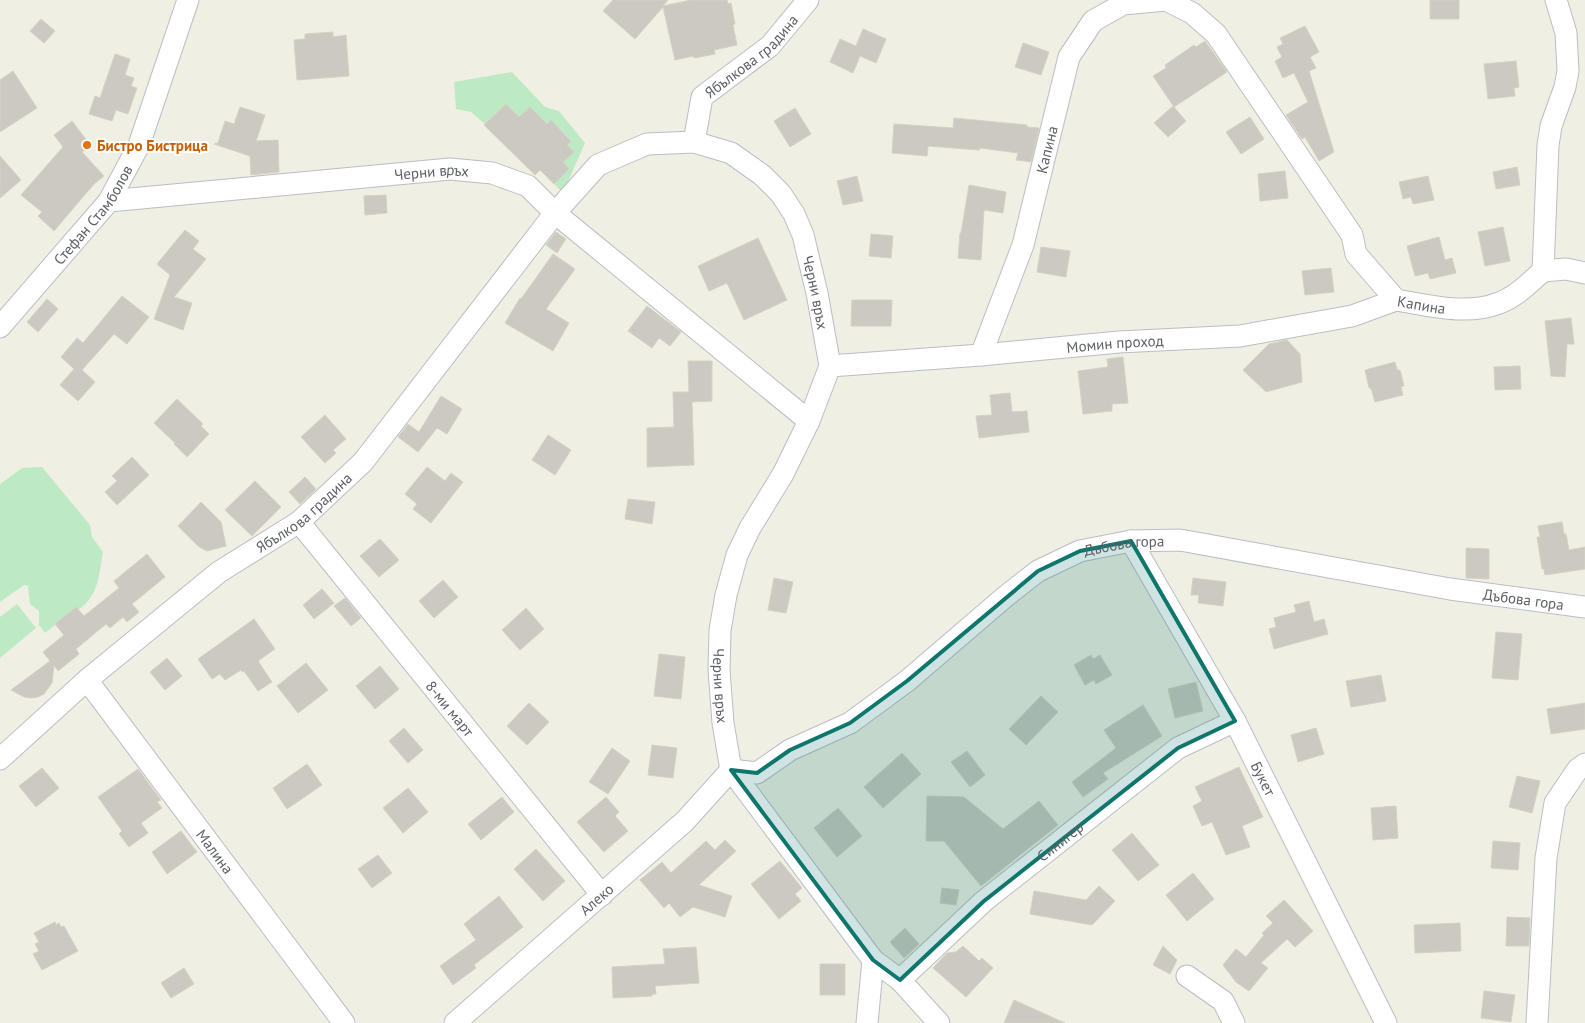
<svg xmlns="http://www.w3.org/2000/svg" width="1585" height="1023" viewBox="0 0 1585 1023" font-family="'PT Sans',sans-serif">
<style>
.green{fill:#bdeac4}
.building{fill:#cbc9c1;stroke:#d5d2c1}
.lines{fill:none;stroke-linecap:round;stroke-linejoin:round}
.street-casing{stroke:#bbbdc4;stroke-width:23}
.street{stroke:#fff;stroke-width:21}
.marked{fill:#0f766e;fill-opacity:0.2;stroke:#0f766e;stroke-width:4;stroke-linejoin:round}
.food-dot{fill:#e8710a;stroke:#fff;stroke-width:2}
.labels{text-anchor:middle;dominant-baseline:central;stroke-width:4;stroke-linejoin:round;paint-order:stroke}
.street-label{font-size:15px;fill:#5c5f66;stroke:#fff}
.food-label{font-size:15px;font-weight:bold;fill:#c56008;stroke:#fff;text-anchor:start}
</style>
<rect width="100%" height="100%" fill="#f0efe4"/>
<path class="green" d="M512 72 545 107 559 111 585 143 563 193 554 184 569 169 563 162 567 145 571 140 551 120 547 124 530 107 519 117 506 104 485 124 471 112 456 109 454 82Z
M42 467 90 525 92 537 103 552C99 574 99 596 78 610L76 608 45 633 39 625V611L30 604 28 586 24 585 0 602V484L22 468Z
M17 604 36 628 0 658V617Z"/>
<path class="building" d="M613 0H668L663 6 691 0H727L728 4 731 3 735 24 733 25 737 45 714 50 715 54 694 58 693 56 675 60 663 7 635 39 603 11Z
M1430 0H1459V19H1430Z
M41 19 55 31 44 43 30 31Z
M1305 26 1319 52 1310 57 1316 68 1309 71 1334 152 1319 161 1305 137 1302 139 1286 115 1308 102 1294 73 1283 78 1275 61 1282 57 1277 47 1283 44 1280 38Z
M863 29 886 39 876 63 860 56 853 73 830 62 840 39 856 46Z
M333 32V37L346 35 349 76 297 80 294 40 305 39V34Z
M1205 41 1227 72 1174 107 1153 76 1166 68 1165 65 1194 45 1196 47Z
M1023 43 1049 52 1041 75 1015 67Z
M115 54 130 59 125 75 134 78 131 86 137 88 128 114 116 110 112 121 89 114 95 96 100 98Z
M1516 61 1519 87 1514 88 1515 96 1488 99 1484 64Z
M13 71 37 108 0 132V80Z
M506 104 519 117 530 107 547 124 551 120 571 141 567 145 574 152 563 162 569 169 554 184 540 170 535 175 484 125Z
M1173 106 1186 121 1168 137 1154 123Z
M240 107 265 115 256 141 278 140 279 172 251 175 250 156 214 144 218 143 225 121 234 124Z
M795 108 811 134 790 147 774 121Z
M1250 117 1264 139 1241 154 1226 132Z
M954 118 1027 125V127L1039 128 1031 162 1016 160 1018 153 980 148 979 150 928 146 927 156 892 153 894 124 953 128Z
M72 121 91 146 82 152 104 176 94 184 54 231 38 216 42 212 21 195 63 147 54 135Z
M0 156 21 180 0 198Z
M1517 167 1520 185 1496 189 1493 172Z
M1285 171 1288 198 1260 201 1258 174Z
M857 176 863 201 843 205 837 181Z
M1428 176 1434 200 1413 204 1411 197 1403 199 1399 182Z
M969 185 1006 192 1003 213 984 210 981 260 958 258 960 233H961Z
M386 195 387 213 365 215 364 196Z
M1503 227 1510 261 1485 266 1478 232Z
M185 230 199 241 193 249 206 259 174 297 192 303 183 330 154 319 170 275 157 264Z
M556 232 566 239 557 253 546 245Z
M871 234 893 236 891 258 869 256Z
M1439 237 1445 260 1452 258 1456 273 1430 279 1428 273 1415 276 1407 246Z
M758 238 787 300 744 320 727 283 709 291 698 266Z
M1041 247 1070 251 1066 277 1037 272Z
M553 254 575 269 546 309 569 323 553 351 505 323 520 298 521 299Z
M1331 268 1334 292 1305 295 1302 271Z
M122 296 149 317 127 344 114 334 82 370 95 382 78 401 60 385 74 369 61 357 77 338 83 343Z
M47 299 58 309 38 332 27 322Z
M852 300H892L891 326H851Z
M647 306 681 332 670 346 659 338 652 348 628 331Z
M1571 318 1574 344H1567L1565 377 1551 376 1545 321Z
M1287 340 1300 354 1302 382 1266 392 1243 370 1269 344Z
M1123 357 1128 403 1112 404V411L1083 414 1078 371 1108 367 1107 359Z
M688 361H712V401L692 402 694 465 647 467V428L674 427 673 392H689Z
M1395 362 1397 370H1400L1404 386 1401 387 1403 395 1375 402 1371 388H1369L1365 370Z
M1520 366 1521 389 1495 390 1494 367Z
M1010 393 1012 412 1027 411 1029 432 979 438 976 416 992 415 990 395Z
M441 396 462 409 447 434 437 428 418 452 398 437 408 424 419 432Z
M177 399 203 424 201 426 209 434 187 457 174 444 175 443 154 423Z
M325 415 346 439 333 450 336 453 325 463 301 437Z
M548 435 571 450 555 475 532 460Z
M132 457 149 475 117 505 105 492 117 481 112 476Z
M427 467 445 481 451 473 463 482 431 523 413 509 417 504 405 494Z
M305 477 316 489 300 504 289 492Z
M255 481 281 507 252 536 225 510Z
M628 499 655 502 652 524 625 519Z
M201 502 221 522 226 546 207 551 198 546 178 526Z
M1562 522 1564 534H1566L1569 550 1585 547V569L1545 575 1544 569H1542L1537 537H1540L1538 526Z
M380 539 399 560 379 577 360 556Z
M1466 548 1489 549V579L1466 578Z
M147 554 165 577 132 604 139 612 127 622 123 617 110 628 106 624 76 649 79 654 58 671 54 665 52 683 44 694 38 697 31 698 24 697 11 690 50 661 43 652 64 635 55 624 76 607 84 616 119 588 114 581Z
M774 578 793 582 786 613 768 610Z
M1193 578 1226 582 1223 606 1198 603 1199 595H1191Z
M443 580 458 597 434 618 419 601Z
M322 589 334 603 314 619 303 605Z
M345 598 361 618 351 626 334 606Z
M1309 601 1314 622 1324 619 1328 634 1274 649 1269 629 1276 627 1274 618 1296 612 1294 605Z
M526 608 544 629 520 650 502 630Z
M254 619 275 649 258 661 272 682 258 691 244 671 242 672 241 670 225 680 220 674 212 679 198 659Z
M1496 632 1522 634 1518 680 1492 678Z
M659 654 685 657 681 699 654 696Z
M1091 655 1093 659 1100 655 1112 675 1096 684 1094 680 1085 685 1074 665Z
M167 658 182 676 165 690 150 672Z
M306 663 328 690 298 713 277 686Z
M380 666 399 689 375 709 356 686Z
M1381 675 1386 701 1351 707 1346 681Z
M1196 682 1203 711 1175 718 1168 689Z
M1041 696 1058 712 1026 745 1009 729Z
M529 703 549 722 527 745 507 726Z
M1585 703V729L1551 734 1547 709Z
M1143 705 1162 736 1103 773 1108 779 1083 797 1072 782 1116 748 1104 730Z
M404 728 423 750 408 763 389 741Z
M1316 728 1324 754 1298 762 1291 735Z
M652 745 677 748 673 778 648 775Z
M612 748 630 761 608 794 589 782Z
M967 751 985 775 970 787 951 762Z
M902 753 921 774 883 808 864 787Z
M307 764 322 785 287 809 273 788Z
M1239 767 1263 817 1242 826 1250 847 1226 855 1212 822 1202 826 1193 806 1202 801 1195 787Z
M42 768 59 788 36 807 19 786Z
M138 769 161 800 157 802 162 808 141 823 148 833 129 847 119 834 122 831 98 797Z
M1517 776 1540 781 1532 813 1509 807Z
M408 788 428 812 403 833 383 808Z
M927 796 964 797 1003 829 1039 801 1058 825 981 886 944 841H926Z
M502 797 514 812 481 840 468 824Z
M606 797 619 812 615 816 628 831 604 852 577 822Z
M1396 806 1398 838 1373 840 1371 808Z
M838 808 862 836 837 857 814 828Z
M181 831 197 852 167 874 152 852Z
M1132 833 1159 865 1138 881 1112 850Z
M725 840 736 851 699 885 732 896 725 917 693 907 680 917 669 903 664 908 640 880 662 862 671 873 706 841 715 850Z
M1493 841 1520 843 1518 870 1491 868Z
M536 849 565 881 543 901 514 869Z
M378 855 392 873 372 888 358 869Z
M780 861 802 888 795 894 801 901 779 919 751 884Z
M1193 873 1214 899 1187 921 1166 895Z
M1099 886 1115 901 1092 925 1030 914 1034 891 1086 900Z
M942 888 959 890 956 905 940 903Z
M499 896 523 927 474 965 476 968 453 985 440 966 476 940 464 924Z
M1284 900 1313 931 1295 947 1287 939 1261 963 1268 968 1249 991 1236 982 1223 965 1236 949 1246 957 1264 935 1262 933 1273 923 1266 916Z
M1507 917 1530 918 1529 946H1506Z
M55 922 56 925 59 923 61 927 64 926 78 951 42 970 33 954 39 951 35 944 39 942 34 933Z
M1460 923 1461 951 1415 953 1414 925Z
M905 928 919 944 904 958 890 942Z
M963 946 979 961 982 958 993 968 966 997 933 968 947 953 956 952Z
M1163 946 1177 960 1170 974 1153 965Z
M696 947 699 983 655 986 656 994H652V996L613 998 612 967 665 964 663 949Z
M820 964H845V995H820Z
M184 968 194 984 171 998 161 983Z
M1484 991 1515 995 1511 1022 1481 1018Z
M1014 1000 1065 1023H1004Z"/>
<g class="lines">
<defs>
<g id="street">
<path id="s1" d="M1166 0 1192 13 1216 34 1352 235 1356 254 1396 300C1428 305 1467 316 1499 303 1516 297 1530 282 1543 271L1548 145 1551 126 1565 87 1568 71 1566 33 1556 0"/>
<path id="s2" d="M694 142 702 97 770 46 808 0"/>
<path id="s3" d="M109 201 450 169 492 173 528 186 555 213 598 165 647 144 694 142 731 153 762 175 781 194 794 214 803 235 817 293 830 366 809 421 783 474 750 528 737 555 726 595 720 630 719 670 723 723 731 770 873 960 900 980 939 1023"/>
<path d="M1543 271 1566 269 1585 273"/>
<path id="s4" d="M0 327 109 201 139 145 188 0"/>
<path id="s5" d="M981 355 1023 245 1069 57 1093 21 1123 4 1166 0"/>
<path id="s6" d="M830 366 981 355 1119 342 1240 336 1352 316 1396 300"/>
<path id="s7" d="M299 522 602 895"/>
<path id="s8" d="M1131 541 1235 721 1386 1023"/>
<path id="s9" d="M87 680 344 1023"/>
<path id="s10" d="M0 759 87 680 219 572 299 522 363 462 555 213 809 421"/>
<path d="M1187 976 1223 1001 1234 1023"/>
<path id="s11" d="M900 980 984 901 1178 748 1235 721"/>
<path id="s12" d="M455 1023 685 821 731 770 757 773 790 750 850 723 907 681 1006 596 1038 571 1080 551 1131 541 1180 540 1450 589 1585 607"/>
<path d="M867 1023 873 960"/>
<path d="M1537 1023 1546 858 1555 803 1578 769 1585 764"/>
</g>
</defs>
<use href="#street" class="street-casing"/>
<use href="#street" class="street"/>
</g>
<path class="marked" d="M1131 541 1235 721 1178 748 984 901 900 980 873 960 731 770 757 773 790 750 850 723 907 681 1038 571 1080 551Z"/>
<circle class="food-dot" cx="87" cy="145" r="5"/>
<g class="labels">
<g class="street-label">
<text stroke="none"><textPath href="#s2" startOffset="110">Ябълкова градина</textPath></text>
<text stroke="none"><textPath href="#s5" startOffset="216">Капина</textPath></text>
<text stroke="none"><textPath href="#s3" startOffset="324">Черни връх</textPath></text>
<text stroke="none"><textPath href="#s4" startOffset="146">Стефан Стамболов</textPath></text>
<text stroke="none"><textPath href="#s3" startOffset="835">Черни връх</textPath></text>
<text stroke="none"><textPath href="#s1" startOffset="410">Капина</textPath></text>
<text stroke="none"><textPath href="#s6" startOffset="286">Момин проход</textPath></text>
<text stroke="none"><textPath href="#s10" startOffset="392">Ябълкова градина</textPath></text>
<text stroke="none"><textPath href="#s12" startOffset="840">Дъбова гора</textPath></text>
<text stroke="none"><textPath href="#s12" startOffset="1245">Дъбова гора</textPath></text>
<text stroke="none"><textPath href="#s3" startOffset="1254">Черни връх</textPath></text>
<text stroke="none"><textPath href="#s7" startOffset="240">8-ми март</textPath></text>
<text stroke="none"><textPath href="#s8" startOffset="272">Букет</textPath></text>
<text stroke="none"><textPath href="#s11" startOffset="212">Синигер</textPath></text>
<text stroke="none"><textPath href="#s9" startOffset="214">Малина</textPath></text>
<text stroke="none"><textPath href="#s12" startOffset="188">Алеко</textPath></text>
</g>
<g class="food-label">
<text x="97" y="145">Бистро Бистрица</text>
</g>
</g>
</svg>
